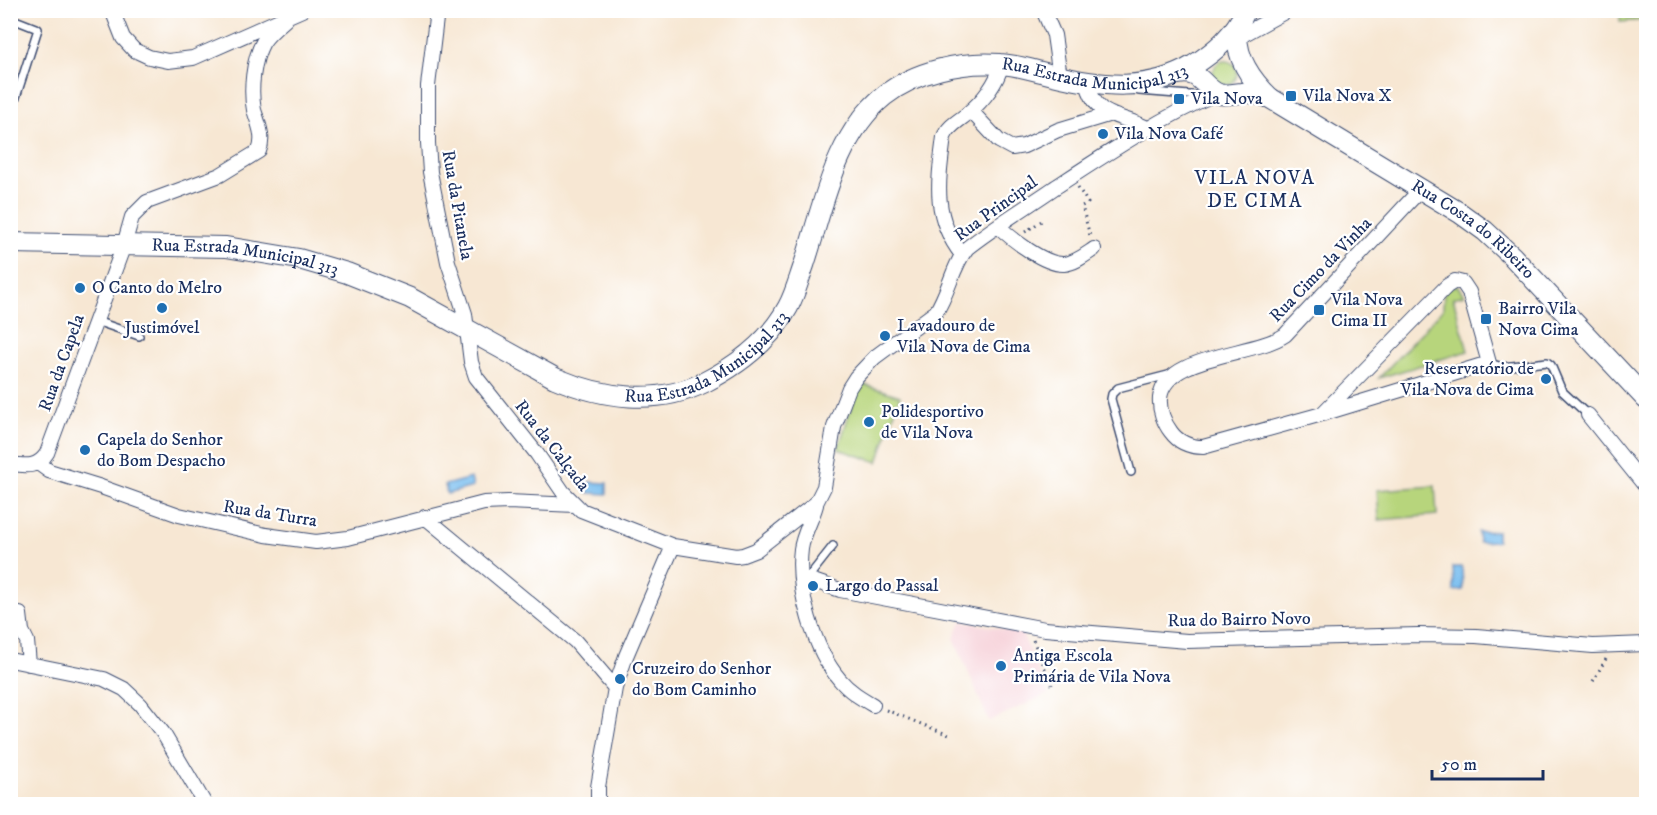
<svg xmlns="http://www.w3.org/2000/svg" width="1657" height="815" viewBox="0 0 1657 815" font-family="'IM FELL DW Pica',serif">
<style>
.built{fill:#f6cfd7}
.green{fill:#b7d57c;stroke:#69826d;stroke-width:1.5}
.water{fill:#78bdef;stroke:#4a76a6;stroke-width:1.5}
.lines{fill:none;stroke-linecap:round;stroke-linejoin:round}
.service-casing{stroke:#3c4b70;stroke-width:10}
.minor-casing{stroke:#3c4b70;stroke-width:16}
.secondary-casing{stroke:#3c4b70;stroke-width:22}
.path{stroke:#3c4b70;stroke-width:3;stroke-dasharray:1.5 4.5;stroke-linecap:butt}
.service{stroke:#fff;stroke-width:7}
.minor{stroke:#fff;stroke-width:14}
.secondary{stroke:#fff;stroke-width:20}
.poi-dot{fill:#1f6fb2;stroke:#fff;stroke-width:2}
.labels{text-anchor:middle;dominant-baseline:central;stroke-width:4.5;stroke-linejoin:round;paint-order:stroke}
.street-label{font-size:18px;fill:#1b2f5e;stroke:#fff}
.poi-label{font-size:18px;fill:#1b2f5e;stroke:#fff;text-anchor:start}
.neighbourhood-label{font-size:20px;letter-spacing:1.5px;fill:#1b2f5e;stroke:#fff}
</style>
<rect width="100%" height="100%" fill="#fff"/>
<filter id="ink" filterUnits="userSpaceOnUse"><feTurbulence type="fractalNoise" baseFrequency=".0167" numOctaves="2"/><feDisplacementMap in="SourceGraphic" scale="12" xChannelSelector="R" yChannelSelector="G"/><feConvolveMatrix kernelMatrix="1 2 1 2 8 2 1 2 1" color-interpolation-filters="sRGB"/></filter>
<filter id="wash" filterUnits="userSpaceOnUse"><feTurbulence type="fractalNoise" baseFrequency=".008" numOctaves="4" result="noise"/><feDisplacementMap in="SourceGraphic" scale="24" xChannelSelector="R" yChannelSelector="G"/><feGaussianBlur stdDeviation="1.35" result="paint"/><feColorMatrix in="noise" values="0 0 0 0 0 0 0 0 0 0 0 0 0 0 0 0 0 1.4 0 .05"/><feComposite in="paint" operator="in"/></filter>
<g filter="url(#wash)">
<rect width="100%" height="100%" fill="#f7e7d3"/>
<path class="built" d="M961 621 1022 633 1048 694 989 721 954 638Z"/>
<path class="green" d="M1620 11H1646V20L1620 22Z
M1213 73a12 12 0 1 1 24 0a12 12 0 1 1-24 0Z
M1457 285 1464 295 1453 298 1468 351 1379 378 1443 309 1444 290Z
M859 383 900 396 878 462 838 449Z
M1435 486 1437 515 1379 520 1377 490Z"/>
<path class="water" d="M471 478 473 487 447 494 445 485Z
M588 482 607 483V494L588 493Z
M1497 531V541L1479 542 1478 532Z
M1453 567H1462L1463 590 1454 591Z"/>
</g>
<g filter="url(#ink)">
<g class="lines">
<defs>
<path id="service" d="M10 18 38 29 10 116
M1139 91 1202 96
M96 321 139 336
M1489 363 1503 367 1547 362 1551 365 1562 391 1588 415
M1131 472 1111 399 1112 394 1118 388 1172 374
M807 579 833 546"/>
<path id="minor" d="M112 10 123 38 134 50 149 57 168 61 193 58 302 10
M437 10 428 86V143L430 172 448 262 465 314 471 362 476 377 537 454 563 492 581 510 673 546 736 556 743 555 756 550 816 503 824 487 834 427 849 388 856 377 875 357 936 312C949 292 952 267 967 248 995 226 1025 208 1054 188 1106 154 1160 118 1217 93
M1043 10 1054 35 1060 77
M1237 38 1288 10
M1087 82C1096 121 1120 113 1149 129
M971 111 999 141 1012 148 1024 146 1058 130 1111 114
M998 226C1012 239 1044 265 1064 264 1075 263 1085 255 1094 249
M962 255C932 216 938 183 944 137 948 126 959 121 967 114 984 100 996 85 1002 64
M1322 414 1447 286 1455 281 1463 283 1469 292 1489 363 1322 414 1203 447C1190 447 1179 443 1171 432 1164 423 1159 410 1160 398 1165 354 1254 356 1285 335L1422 188
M1588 415 1646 487
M38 463 49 471 101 487 179 515 266 535 316 542 348 538 484 503 508 502 575 505
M10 464C26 466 38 468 47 453L124 245 132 217 147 202 220 175 259 151C265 137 258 123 254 110 250 90 253 60 263 42 269 33 278 26 286 19
M816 505C812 520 803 534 801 549 796 589 814 650 840 680 849 691 861 698 873 705
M425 517 575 641 615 688
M802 577 840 590 1045 629 1187 641 1418 635 1476 636 1593 646 1646 644
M20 614 22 631 27 641 29 664
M10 660 104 679 124 689 140 704 163 733 205 804
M598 804V787L615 688 626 656 673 546"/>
<g id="secondary">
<path d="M1238 26C1233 55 1250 79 1270 98"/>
<path id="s1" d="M1178 74C1201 69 1202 88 1219 94 1226 96 1234 93 1242 93 1252 92 1261 95 1270 98L1460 213 1485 231 1512 256 1646 399"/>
<path id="s2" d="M10 243 226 247 299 259 347 273 410 298 555 378C602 398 657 406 705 382 738 365 770 341 788 307 795 294 799 279 804 265 823 207 835 136 884 96 915 71 962 61 1000 64 1018 65 1036 71 1053 75 1102 87 1150 92 1194 65 1217 50 1234 35 1246 10"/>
</g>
</defs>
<use href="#service" class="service-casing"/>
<use href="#minor" class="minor-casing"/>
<use href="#secondary" class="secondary-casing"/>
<path class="path" d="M1078 187 1088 203 1082 206 1090 236
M1025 232 1043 220
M1033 640 1052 685
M1593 681 1606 659
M886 710 949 735"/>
<use href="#service" class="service"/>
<use href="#minor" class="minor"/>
<use href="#secondary" class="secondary"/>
</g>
</g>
<g class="poi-dot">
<rect x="1285" y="90" width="12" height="12" rx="3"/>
<rect x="1173" y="93" width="12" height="12" rx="3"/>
<circle cx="1103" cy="134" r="6"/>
<circle cx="80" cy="288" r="6"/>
<circle cx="162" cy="308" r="6"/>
<rect x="1313" y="304" width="12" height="12" rx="3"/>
<rect x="1480" y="313" width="12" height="12" rx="3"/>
<circle cx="885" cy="336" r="6"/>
<circle cx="1546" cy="379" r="6"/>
<circle cx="869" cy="422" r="6"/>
<circle cx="85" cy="450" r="6"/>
<circle cx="813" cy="586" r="6"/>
<circle cx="1001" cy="666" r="6"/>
<circle cx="620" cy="679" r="6"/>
</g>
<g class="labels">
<g class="street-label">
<text stroke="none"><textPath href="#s2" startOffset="1296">Rua Estrada Municipal 313</textPath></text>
<text transform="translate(457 205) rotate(80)">Rua da Pitanela</text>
<text transform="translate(996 209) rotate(-36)">Rua Principal</text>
<text stroke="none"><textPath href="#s1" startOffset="342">Rua Costa do Ribeiro</textPath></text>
<text stroke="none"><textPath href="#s2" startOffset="236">Rua Estrada Municipal 313</textPath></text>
<text transform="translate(1321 270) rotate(-46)">Rua Cimo da Vinha</text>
<text stroke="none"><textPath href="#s2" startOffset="740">Rua Estrada Municipal 313</textPath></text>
<text transform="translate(62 363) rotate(-70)">Rua da Capela</text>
<text transform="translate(552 446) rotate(52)">Rua da Calçada</text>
<text transform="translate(270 514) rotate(9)">Rua da Turra</text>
<text transform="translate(1239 620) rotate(-1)">Rua do Bairro Novo</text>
</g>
<g class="poi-label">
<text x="1303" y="96">Vila Nova X</text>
<text x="1191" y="99">Vila Nova</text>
<text x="1115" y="134">Vila Nova Café</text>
<text x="92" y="288">O Canto do Melro</text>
<text x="1331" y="300">Vila Nova<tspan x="1331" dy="21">Cima II</tspan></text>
<text x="1498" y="309">Bairro Vila<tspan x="1498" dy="21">Nova Cima</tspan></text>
<text x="897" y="326">Lavadouro de<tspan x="897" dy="21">Vila Nova de Cima</tspan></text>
<text x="162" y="328" text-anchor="middle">Justimóvel</text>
<text x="1534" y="369" text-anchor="end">Reservatório de<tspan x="1534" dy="21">Vila Nova de Cima</tspan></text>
<text x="881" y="412">Polidesportivo<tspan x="881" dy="21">de Vila Nova</tspan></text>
<text x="97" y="440">Capela do Senhor<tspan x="97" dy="21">do Bom Despacho</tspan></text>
<text x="825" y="586">Largo do Passal</text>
<text x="1013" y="656">Antiga Escola<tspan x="1013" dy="21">Primária de Vila Nova</tspan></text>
<text x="632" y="669">Cruzeiro do Senhor<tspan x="632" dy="21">do Bom Caminho</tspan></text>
</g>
<g class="neighbourhood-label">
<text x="1255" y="178">VILA NOVA<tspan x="1255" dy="23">DE CIMA</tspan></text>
</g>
</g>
<rect width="1657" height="815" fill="none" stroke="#fff" stroke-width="36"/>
<path d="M1432 770v9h111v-9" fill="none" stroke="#1b2f5e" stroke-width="3"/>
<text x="1441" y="770" font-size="18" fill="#1b2f5e" stroke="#ffffff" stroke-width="4.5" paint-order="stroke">50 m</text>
</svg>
